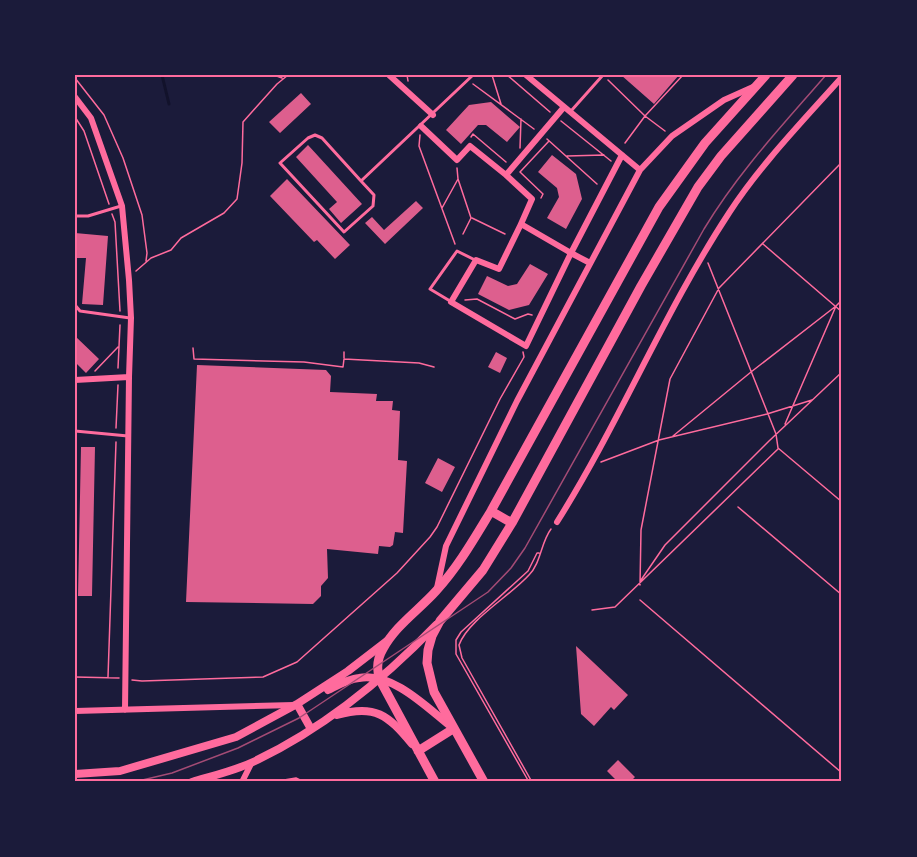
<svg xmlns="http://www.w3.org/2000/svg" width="917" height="857" viewBox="0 0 917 857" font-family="Helvetica,sans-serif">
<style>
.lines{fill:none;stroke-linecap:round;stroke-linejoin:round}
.stream{stroke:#12122b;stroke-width:3}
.building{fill:#dd5f8e}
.path{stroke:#ff6b9d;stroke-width:1.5}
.service{stroke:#ff6b9d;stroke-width:3}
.minor{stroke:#ff6b9d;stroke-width:6}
.secondary{stroke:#ff6b9d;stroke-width:8}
.primary{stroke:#ff6b9d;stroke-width:9}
.tram{stroke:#a44b75;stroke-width:1.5}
.neatline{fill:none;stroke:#ff6b9d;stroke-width:2}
</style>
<rect width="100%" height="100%" fill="#1b1b3a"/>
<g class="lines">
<path class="stream" d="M162 75 169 104"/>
</g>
<path class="building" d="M621 75H679L654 104Z
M301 93 311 104 280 133 269 122Z
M491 102 520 127 507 142 486 125H478L461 144 446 130 469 105Z
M308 145 362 204 341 223 329 209 337 202 296 157Z
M552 155 576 174 582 199 566 229 547 218 559 197 557 188 538 172Z
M287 179 350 245 335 259 317 240 314 242 270 196Z
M416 201 423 208 385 244 365 223 372 217 384 230Z
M75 233 108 236 103 305 82 304 86 258H75Z
M530 264 548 274 529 305 509 310 478 294 487 276 508 286 517 284Z
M75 336 99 359 86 373 75 362Z
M496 352 507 358 500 373 488 367Z
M197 365 326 370 331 376 330 392 377 394 376 401H393L392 410 400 411 398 460 407 461 403 533 395 532 393 545 390 547 379 546 378 554 327 549 328 578 321 586V596L313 604 186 602Z
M81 447H95L92 596H78Z
M438 458 455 467 442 492 425 483Z
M576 646 628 695 614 710 611 707 594 726 581 714Z
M618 760 635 777 630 782H618L607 771Z"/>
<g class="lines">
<path class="path" d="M274 75 282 78
M407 75 408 81
M492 75 501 104
M507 75 550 112
M75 78 104 115 123 158 142 215 147 253 146 261
M608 80 645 116 665 131
M473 84 534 129
M75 117 84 131 109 204
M561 121 611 161
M420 135 419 146 455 244
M471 137 473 134 506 162
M547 139 597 184
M625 143 645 116 683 75
M520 148 521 119
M567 156 604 155
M458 179 471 218 463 234
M541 198 543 194 520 172 549 141
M442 208 458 179 457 168
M112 214 115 222 120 311
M472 218 505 234
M763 244 842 312
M708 263 776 434 778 448 842 502
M136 271 151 258 171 250 181 238 224 213 237 199 242 163 243 122 277 84 288 75
M465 300 477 299 515 319 528 314 532 315
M193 348 194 359 304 362 343 367 344 359 419 363 434 367
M344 358V352
M118 368 120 325
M95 371 118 347
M785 424 836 306 842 300
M116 428 118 385
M673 436 751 372 836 306
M601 462 659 440 767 414 812 400
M738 507 842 595
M641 580 665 545 769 441 842 372
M640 585 641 530 670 379 719 288 842 162
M640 600 842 773
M592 610 615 607 778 449
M75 677 119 678
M108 677 116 442
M132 680 142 681 263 677 297 662 397 573 430 537 437 527 500 399 524 357 523 352
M272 782 296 778 304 782
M529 782 456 654V640L461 632 528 571 537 553H539
M532 782 462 658 459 645C468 620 510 596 529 575 541 563 541 542 551 529"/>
<path class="service" d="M571 111 603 75
M361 181 374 195 373 206 344 232 280 163 308 138 315 135 322 138 361 181 473 75
M75 216H88L121 206
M450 301 430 289 457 251 475 260
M75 305 80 311 130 318
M75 431 128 436"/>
<path class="minor" d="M389 75 433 115
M526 75 640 170
M75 97 91 118 122 206 129 280 131 318 129 377 125 710
M564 107 506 175 532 199 521 224 571 253 622 155
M421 126 457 160 470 146 506 175
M521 224 499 269 476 260 451 302 526 346 571 253 590 263
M75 380 129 377
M557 522C620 422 664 312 729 213 761 164 803 121 842 77
M437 588 446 546 517 401 640 170 672 136 724 100 753 87
M75 711 294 705
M242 782 251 764"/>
<path class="secondary" d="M328 690C338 685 348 679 359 678 394 672 428 709 453 728
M297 704 311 729
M337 715C375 704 388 715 412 744
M75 774 120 771 236 737 297 704 348 671 387 641
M192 782C212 776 234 771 253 762 323 729 383 680 436 625"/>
<path class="primary" d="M491 511 512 523
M418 751 453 729
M435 782 380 680C376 669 377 659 383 649 395 626 419 610 436 591 458 567 474 539 491 511L659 207 705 143 766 75
M484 782 434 692 427 663 428 650 432 636 440 621 483 570 512 523 641 286 698 187 721 156 793 75"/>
<path class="tram" d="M134 782 172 773 238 748 299 718 488 592 511 568 525 548 704 229C739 171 782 126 826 75"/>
</g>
<rect width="917" height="857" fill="none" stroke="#1b1b3a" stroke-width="153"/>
<rect x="76" y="76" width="764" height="704" class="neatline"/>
</svg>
